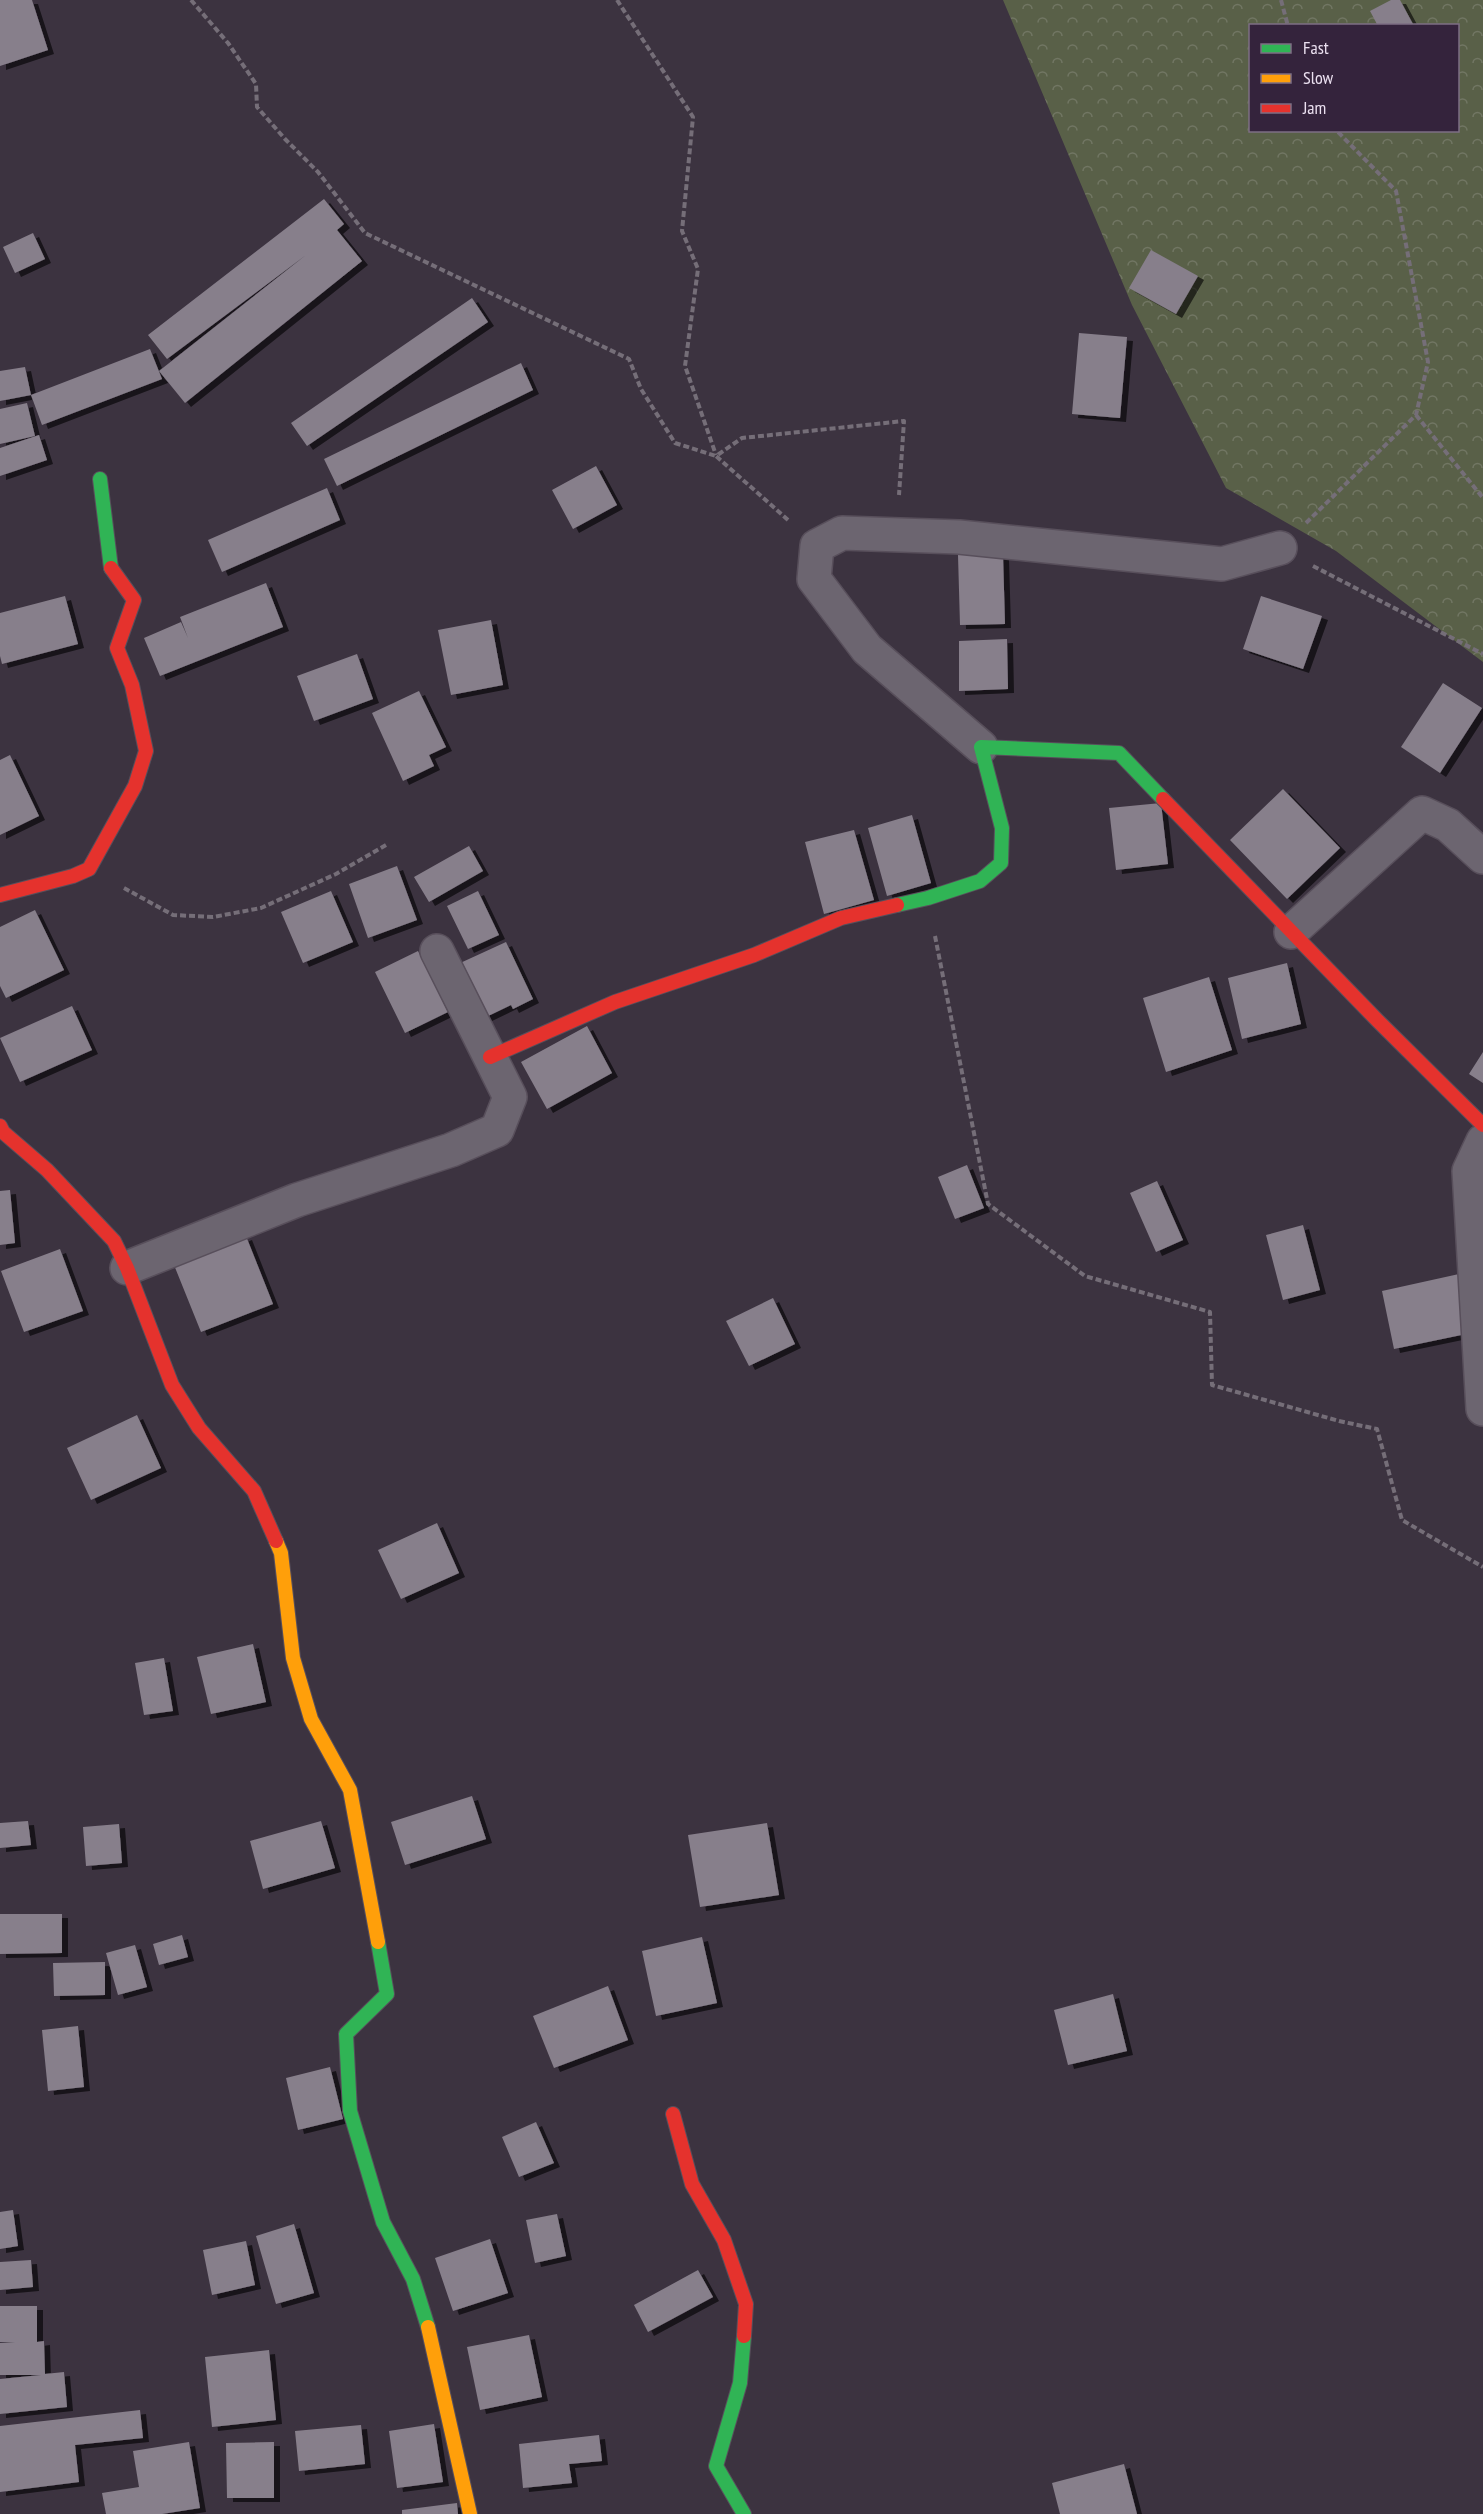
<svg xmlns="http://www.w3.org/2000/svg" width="1483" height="2514" viewBox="0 0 1483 2514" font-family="'PT Sans Narrow',sans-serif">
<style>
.forest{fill:url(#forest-crowns);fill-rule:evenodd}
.building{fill:#877f8b;filter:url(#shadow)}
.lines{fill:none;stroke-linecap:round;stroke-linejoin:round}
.street-casing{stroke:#584f5b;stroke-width:36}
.fast-casing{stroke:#584f5b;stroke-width:16}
.slow-casing{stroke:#584f5b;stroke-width:16}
.jam-casing{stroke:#584f5b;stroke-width:16}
.path{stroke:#756e78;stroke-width:4;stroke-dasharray:6 3;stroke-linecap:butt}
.street{stroke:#6c6570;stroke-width:33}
.fast{stroke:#30b455;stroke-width:14}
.slow{stroke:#ff9f0a;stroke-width:14}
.jam{stroke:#e5322d;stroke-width:14}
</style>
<defs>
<pattern id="forest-crowns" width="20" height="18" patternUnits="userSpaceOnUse" patternTransform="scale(1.5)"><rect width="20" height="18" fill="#596048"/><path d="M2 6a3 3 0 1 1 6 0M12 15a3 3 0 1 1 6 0" fill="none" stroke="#717663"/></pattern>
<filter id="shadow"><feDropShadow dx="6" dy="4" stdDeviation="0" flood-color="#0009"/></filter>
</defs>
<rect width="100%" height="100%" fill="#3c3340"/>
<path class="forest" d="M1003 0H1483V662L1336 551 1226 488 1132 305ZM1250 26H1458V130H1250Z"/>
<path class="building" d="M0 0H32L48 50 0 66Z
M1391 0H1400L1414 26H1378L1370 11Z
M324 199 344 224 337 230 362 261 185 403 159 371 306 255 167 359 148 335Z
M33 233 45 259 15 273 3 247Z
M1151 250 1198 276 1176 314 1129 288Z
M472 298 488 322 307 446 291 423Z
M1079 333 1127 337 1120 418 1072 414Z
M150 349 162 379 42 425 31 395Z
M521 363 533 390 337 486 324 459Z
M25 367 31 395 0 401V371Z
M27 403 35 436 0 444V409Z
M39 435 47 460 0 476V448Z
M596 466 617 505 573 529 552 490Z
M327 488 340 520 222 572 208 540Z
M958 555H1003L1005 624 960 625Z
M266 583 283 627 160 676 144 638 181 622 188 638 180 617Z
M65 596 78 644 2 664 0 656V613Z
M1261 596 1322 616 1303 669 1243 649Z
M491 620 503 685 451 695 438 630Z
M1007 639 1008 689 959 691V641Z
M357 654 373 699 314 721 297 676Z
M1443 683 1482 708 1440 773 1401 747Z
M419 691 446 747 429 755 434 766 403 781 372 713Z
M10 755 39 816 0 835V760Z
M1283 789 1340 848 1287 899 1230 840Z
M1161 803 1168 864 1116 870 1109 808Z
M912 815 931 883 887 896 868 828Z
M854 830 874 900 824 914 805 842Z
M469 846 483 871 429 902 414 877Z
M397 866 417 920 368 938 349 884Z
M331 891 353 942 303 963 281 912Z
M478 891 499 935 468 949 447 906Z
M35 910 64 970 6 998 0 986V927Z
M506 942 533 999 513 1009 511 1005 484 1018 458 964Z
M418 951 448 1012 405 1033 375 972Z
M1287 963 1301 1024 1242 1039 1228 978Z
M1209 977 1232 1050 1166 1072 1143 998Z
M72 1006 92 1050 20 1082 0 1038Z
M587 1026 612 1073 547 1109 521 1062Z
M1483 1052V1083L1469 1074Z
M967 1165 984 1208 955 1219 938 1177Z
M1157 1181 1183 1240 1156 1252 1130 1193Z
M10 1190 15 1243 0 1245V1191Z
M1303 1225 1320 1290 1283 1300 1266 1235Z
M246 1236 273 1304 201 1332 174 1265Z
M60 1249 83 1311 24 1332 1 1271Z
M1459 1274 1471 1333 1394 1349 1382 1291Z
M773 1298 795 1344 749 1366 726 1321Z
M137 1415 161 1468 91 1500 67 1448Z
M437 1523 459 1573 401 1599 378 1550Z
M253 1644 266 1702 211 1714 197 1657Z
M164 1658 173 1711 144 1715 135 1663Z
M472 1796 486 1839 405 1865 391 1822Z
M28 1821 31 1845 0 1848V1823Z
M321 1821 335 1868 263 1889 250 1841Z
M767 1823 779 1895 700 1907 688 1835Z
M119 1824 122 1863 86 1866 83 1827Z
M0 1914H62V1953L0 1954Z
M182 1935 188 1957 159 1965 153 1944Z
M702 1937 717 2003 656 2016 642 1951Z
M135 1945 147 1987 118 1995 106 1953Z
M105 1962V1995L54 1996 53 1963Z
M608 1986 628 2040 554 2068 533 2016Z
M1113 1994 1127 2051 1068 2065 1054 2010Z
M78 2026 84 2087 48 2091 42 2030Z
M330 2067 343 2119 298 2130 286 2078Z
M536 2122 554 2163 519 2177 502 2137Z
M13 2210 18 2246 0 2249V2212Z
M557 2214 566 2256 535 2263 526 2220Z
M294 2224 314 2293 276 2304 256 2236Z
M490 2239 508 2293 453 2311 435 2258Z
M246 2241 255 2285 212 2295 203 2250Z
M31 2260 33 2287 0 2290V2262Z
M698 2270 713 2297 648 2332 634 2305Z
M0 2306H37V2342L44 2341 45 2374 64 2372 67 2407 0 2414V2379L41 2375H0V2343L15 2342H0Z
M529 2335 542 2397 480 2410 467 2347Z
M269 2350 276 2420 212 2427 205 2357Z
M140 2410 143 2438 75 2445 79 2482 0 2492V2426Z
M434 2424 443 2482 397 2488 389 2431Z
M361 2425 365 2464 299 2471 295 2431Z
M599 2435 602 2461 569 2464 572 2483 523 2488 519 2444Z
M189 2442 200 2508 162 2514H106L102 2493 139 2487 133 2451Z
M274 2442V2498H227L226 2443Z
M1124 2464 1137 2514H1060L1052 2483Z
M457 2503 458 2514H402V2510Z"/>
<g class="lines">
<defs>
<path id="street" d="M981 747 867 649 814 579 817 546 842 533 959 537 1222 564 1280 548
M1291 932 1422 813 1448 825 1483 857
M1483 1141 1469 1171 1483 1409
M127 1268 297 1200 451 1150 497 1130 510 1097 437 951"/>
<path id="fast" d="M100 479 111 568
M897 905 928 898 980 881 1001 863 1002 828 981 747 1119 753 1163 799
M378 1942 387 1994 346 2034 350 2111 383 2222 413 2279 428 2327
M744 2336 740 2383 716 2466 744 2514"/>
<path id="slow" d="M276 1541 281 1553 293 1658 311 1719 350 1790 378 1942
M428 2327 470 2514"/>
<path id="jam" d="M1163 799 1378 1021 1483 1125
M0 895 73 876 89 869 135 786 146 751 132 685 117 648 134 600 111 568
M490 1057 615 1002 754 955 841 918 897 905
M0 1126 3 1132 47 1170 114 1241 127 1268 172 1385 199 1428 254 1491 276 1541
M673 2114 692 2184 724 2240 746 2304 744 2336"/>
</defs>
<use href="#street" class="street-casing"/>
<use href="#fast" class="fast-casing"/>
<use href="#slow" class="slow-casing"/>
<use href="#jam" class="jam-casing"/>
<path class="path" d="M191 0 228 43 256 84 257 107 285 139 318 172 365 233 629 359 641 389 675 443 716 456
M617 0 693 117 682 231 698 269 685 366 716 455
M1281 0 1288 26
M1416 415 1483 498
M788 520 716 456 742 438 904 421 899 495
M1306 523 1416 415 1428 362 1396 191 1336 130
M1313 566 1483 654
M124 888 173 915 213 917 261 908 336 874 386 845
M935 936 988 1204 1085 1276 1210 1312 1212 1385 1339 1421 1377 1429 1402 1520 1483 1567"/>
<use href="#street" class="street"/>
<use href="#fast" class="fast"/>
<use href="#slow" class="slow"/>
<use href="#jam" class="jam"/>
</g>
<rect x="1249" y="24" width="210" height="108" fill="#34233c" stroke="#7d6f84" stroke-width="1.5"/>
<rect x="1261" y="44" width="30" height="9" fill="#30b455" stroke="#7d6f84" stroke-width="1.5"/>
<text x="1303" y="54" font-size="18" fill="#ebe0f0">Fast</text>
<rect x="1261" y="74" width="30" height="9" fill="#ff9f0a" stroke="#7d6f84" stroke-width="1.5"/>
<text x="1303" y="84" font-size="18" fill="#ebe0f0">Slow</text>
<rect x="1261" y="104" width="30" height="9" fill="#e5322d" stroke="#7d6f84" stroke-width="1.5"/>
<text x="1303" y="114" font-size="18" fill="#ebe0f0">Jam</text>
</svg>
